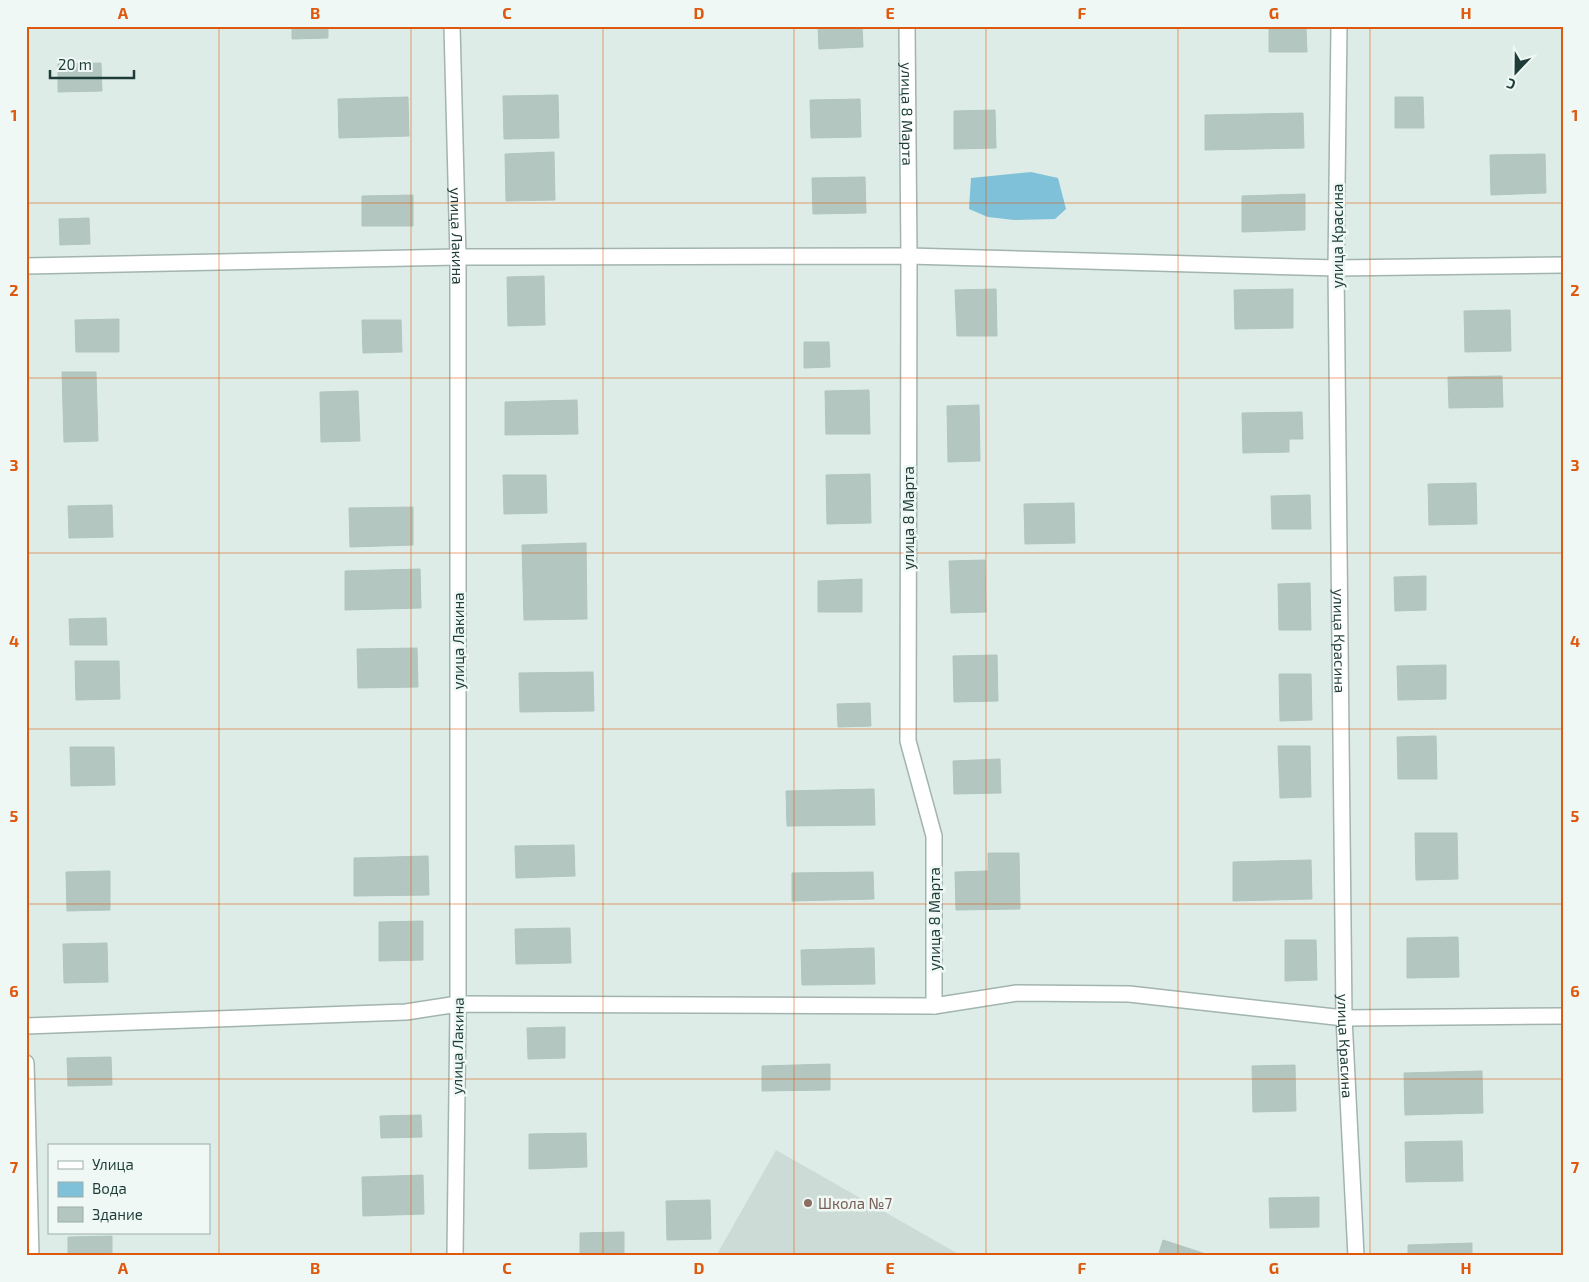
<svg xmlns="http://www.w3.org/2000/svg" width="1589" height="1282" viewBox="0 0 1589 1282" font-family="'Exo 2',sans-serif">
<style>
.built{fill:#ccdbd6}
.water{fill:#7fc1d8}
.building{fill:#b3c6c0;stroke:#b0c6bf}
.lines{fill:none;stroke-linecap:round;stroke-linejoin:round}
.minor-casing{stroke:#a1b4af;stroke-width:18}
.minor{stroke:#fff;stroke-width:15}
.grid{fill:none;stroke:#de580e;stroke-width:1;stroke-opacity:0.55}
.education-dot{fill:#8d6e63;stroke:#eff8f4;stroke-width:2}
.labels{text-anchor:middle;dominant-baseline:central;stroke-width:5;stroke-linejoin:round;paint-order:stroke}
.street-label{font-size:15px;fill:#1e3d38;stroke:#eff8f4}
.education-label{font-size:15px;fill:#785e54;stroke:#eff8f4;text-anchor:start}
.neatline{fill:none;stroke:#de580e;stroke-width:2}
.grid-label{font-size:16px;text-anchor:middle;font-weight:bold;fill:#de580e}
</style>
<rect width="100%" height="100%" fill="#deece7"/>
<path class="built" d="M776 1150 962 1256H716Z"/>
<path class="water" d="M1031 172 1058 178 1066 209 1055 219 1014 220 988 217 969 209 971 178Z"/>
<path class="building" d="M292 26H328V38L292 39Z
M818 26H862L863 47 819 49Z
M1306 28 1307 52H1269V29Z
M101 63 102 91 58 92V64Z
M558 95 559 138 504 139 503 96Z
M408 97 409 136 339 138 338 99Z
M1395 97H1423L1424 128H1395Z
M860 99 861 137 811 138 810 100Z
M995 110 996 148 954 149V111Z
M1303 113 1304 148 1205 150V115Z
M554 152 555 200 506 201 505 154Z
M1545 154 1546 193 1491 195 1490 155Z
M865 177 866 213 813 214 812 178Z
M1305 194V230L1242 232V196Z
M413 195V226H362V196Z
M89 218 90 244 60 245 59 219Z
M544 276 545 325 508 326 507 277Z
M996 289 997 336H957L955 290Z
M1293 289V328L1235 329 1234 290Z
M1510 310 1511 351 1465 352 1464 311Z
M119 319V352H76L75 320Z
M362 320H401L402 352 363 353Z
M804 342H829L830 367 804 368Z
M62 372H96L98 441 64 442Z
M1502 376 1503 407 1449 408 1448 377Z
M869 390 870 434H826L825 391Z
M358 391 360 441 321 442 320 392Z
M577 400 578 434 505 435V402Z
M979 405 980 461 948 462 947 406Z
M1302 412 1303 439H1289V452L1243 453 1242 413Z
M870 474 871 523 827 524 826 475Z
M503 475H546L547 513 504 514Z
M1476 483 1477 524 1429 525 1428 484Z
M1310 495 1311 529H1272L1271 496Z
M1074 503 1075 543 1025 544 1024 504Z
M112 505 113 537 69 538 68 506Z
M413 507V545L350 547 349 508Z
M586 543 587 619 524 620 522 545Z
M985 560 986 612 951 613 949 561Z
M420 569 421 608 345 610V571Z
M1426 576V610L1395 611 1394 577Z
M862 579V612H818V581Z
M1310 583 1311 630H1279L1278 584Z
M106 618 107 645H70L69 619Z
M417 648 418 687 358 688 357 649Z
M997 655 998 701 954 702 953 656Z
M75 661H119L120 699 76 700Z
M1446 665V699L1398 700 1397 666Z
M593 672 594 711 520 712 519 673Z
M1279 674H1311L1312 720 1280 721Z
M870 703 871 726 838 727 837 704Z
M1436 736 1437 779H1398L1397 737Z
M1278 746H1310L1311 797 1280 798Z
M70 747H114L115 785 71 786Z
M1000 759 1001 793 954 794 953 761Z
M874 789 875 825 787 826 786 791Z
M1415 833H1457L1458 879 1416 880Z
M574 845 575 876 516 878 515 846Z
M988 853H1019L1020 909 956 910 955 872 988 871Z
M428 856 429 895 354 896V858Z
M1311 860 1312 899 1233 901V862Z
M110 871V910L67 911 66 872Z
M873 872 874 899 792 901V873Z
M423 921V960L379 961V922Z
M570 928 571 963 516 964 515 929Z
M1458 937 1459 977 1407 978V938Z
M1285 940H1316L1317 980 1285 981Z
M107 943 108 982 64 983 63 944Z
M874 948 875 984 802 985 801 950Z
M565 1027V1058L528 1059 527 1028Z
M111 1057 112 1085 68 1086 67 1058Z
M830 1064V1090L762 1091V1066Z
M1295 1065 1296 1111 1253 1112 1252 1066Z
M1482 1071 1483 1113 1405 1115 1404 1073Z
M421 1115 422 1137 381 1138 380 1116Z
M586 1133 587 1167 529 1169V1134Z
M1462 1141 1463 1181 1406 1182 1405 1142Z
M423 1175 424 1214 363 1216 362 1177Z
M1319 1197V1227L1270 1228 1269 1198Z
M710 1200 711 1239 667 1240 666 1201Z
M624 1232V1256H580V1233Z
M112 1236V1256H68V1237Z
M1163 1240 1212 1256H1158Z
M1472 1243V1256H1408V1245Z"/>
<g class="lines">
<defs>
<g id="minor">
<path id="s1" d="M452 26 458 257V1004L455 1256"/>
<path id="s2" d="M907 26 909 256 908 741 934 836V1006"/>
<path id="s3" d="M1339 26 1336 268 1344 1018 1356 1256"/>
<path d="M26 266 458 257 909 256 1336 268 1563 265"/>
<path d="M26 1026 406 1012 458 1004 934 1006 1017 993 1129 994 1344 1018 1563 1016"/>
<path d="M26 1063 31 1256"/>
</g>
</defs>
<use href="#minor" class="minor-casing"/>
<use href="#minor" class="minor"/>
</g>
<path class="grid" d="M219 26V1256M411 26V1256M603 26V1256M794 26V1256M986 26V1256M1178 26V1256M1370 26V1256M26 203H1563M26 378H1563M26 553H1563M26 729H1563M26 904H1563M26 1079H1563"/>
<circle class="education-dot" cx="808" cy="1203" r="5"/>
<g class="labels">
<g class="street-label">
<text stroke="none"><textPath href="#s2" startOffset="88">улица 8 Марта</textPath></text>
<text stroke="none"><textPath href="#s1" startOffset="210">улица Лакина</textPath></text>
<text transform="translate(1337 236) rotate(-90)">улица Красина</text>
<text transform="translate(908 518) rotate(-90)">улица 8 Марта</text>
<text transform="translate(458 641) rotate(-90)">улица Лакина</text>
<text stroke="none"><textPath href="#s3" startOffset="615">улица Красина</textPath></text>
<text transform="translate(934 919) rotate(-90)">улица 8 Марта</text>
<text transform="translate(457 1046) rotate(-89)">улица Лакина</text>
<text stroke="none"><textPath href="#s3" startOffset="1020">улица Красина</textPath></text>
</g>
<g class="education-label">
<text x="818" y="1203">Школа №7</text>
</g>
</g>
<rect width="1589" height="1282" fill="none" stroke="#eff8f4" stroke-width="55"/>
<rect x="48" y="1144" width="162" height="90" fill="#eff8f4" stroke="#9bada9"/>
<rect x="58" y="1161" width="25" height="8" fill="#ffffff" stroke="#9bada9"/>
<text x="92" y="1170" font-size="15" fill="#1e3d38">Улица</text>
<rect x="58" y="1182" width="25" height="15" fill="#7fc1d8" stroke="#9bada9"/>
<text x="92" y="1194" font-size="15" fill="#1e3d38">Вода</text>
<rect x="58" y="1207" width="25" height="15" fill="#b3c6c0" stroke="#9bada9"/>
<text x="92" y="1220" font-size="15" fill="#1e3d38">Здание</text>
<g transform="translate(1516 72) rotate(202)" stroke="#eff8f4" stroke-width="4" paint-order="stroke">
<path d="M0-4L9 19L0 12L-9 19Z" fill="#1e3d38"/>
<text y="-8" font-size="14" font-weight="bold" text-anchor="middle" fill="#1e3d38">С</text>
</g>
<path d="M50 70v8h84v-8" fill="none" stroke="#1e3d38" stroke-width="2.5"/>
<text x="58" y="70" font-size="15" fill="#1e3d38" stroke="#eff8f4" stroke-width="4" paint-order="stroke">20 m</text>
<rect x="28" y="28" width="1534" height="1226" class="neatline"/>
<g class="grid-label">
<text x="123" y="19">A</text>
<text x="315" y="19">B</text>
<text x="507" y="19">C</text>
<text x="699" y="19">D</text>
<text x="890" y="19">E</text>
<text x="1082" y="19">F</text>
<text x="1274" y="19">G</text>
<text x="1466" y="19">H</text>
<text x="14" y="121">1</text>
<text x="1575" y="121">1</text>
<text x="14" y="296">2</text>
<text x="1575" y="296">2</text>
<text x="14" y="471">3</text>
<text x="1575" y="471">3</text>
<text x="14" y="647">4</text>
<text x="1575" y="647">4</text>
<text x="14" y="822">5</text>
<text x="1575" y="822">5</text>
<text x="14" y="997">6</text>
<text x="1575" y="997">6</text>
<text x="14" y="1173">7</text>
<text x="1575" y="1173">7</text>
<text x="123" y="1274">A</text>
<text x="315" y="1274">B</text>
<text x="507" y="1274">C</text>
<text x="699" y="1274">D</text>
<text x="890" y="1274">E</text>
<text x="1082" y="1274">F</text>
<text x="1274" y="1274">G</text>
<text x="1466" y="1274">H</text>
</g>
</svg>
